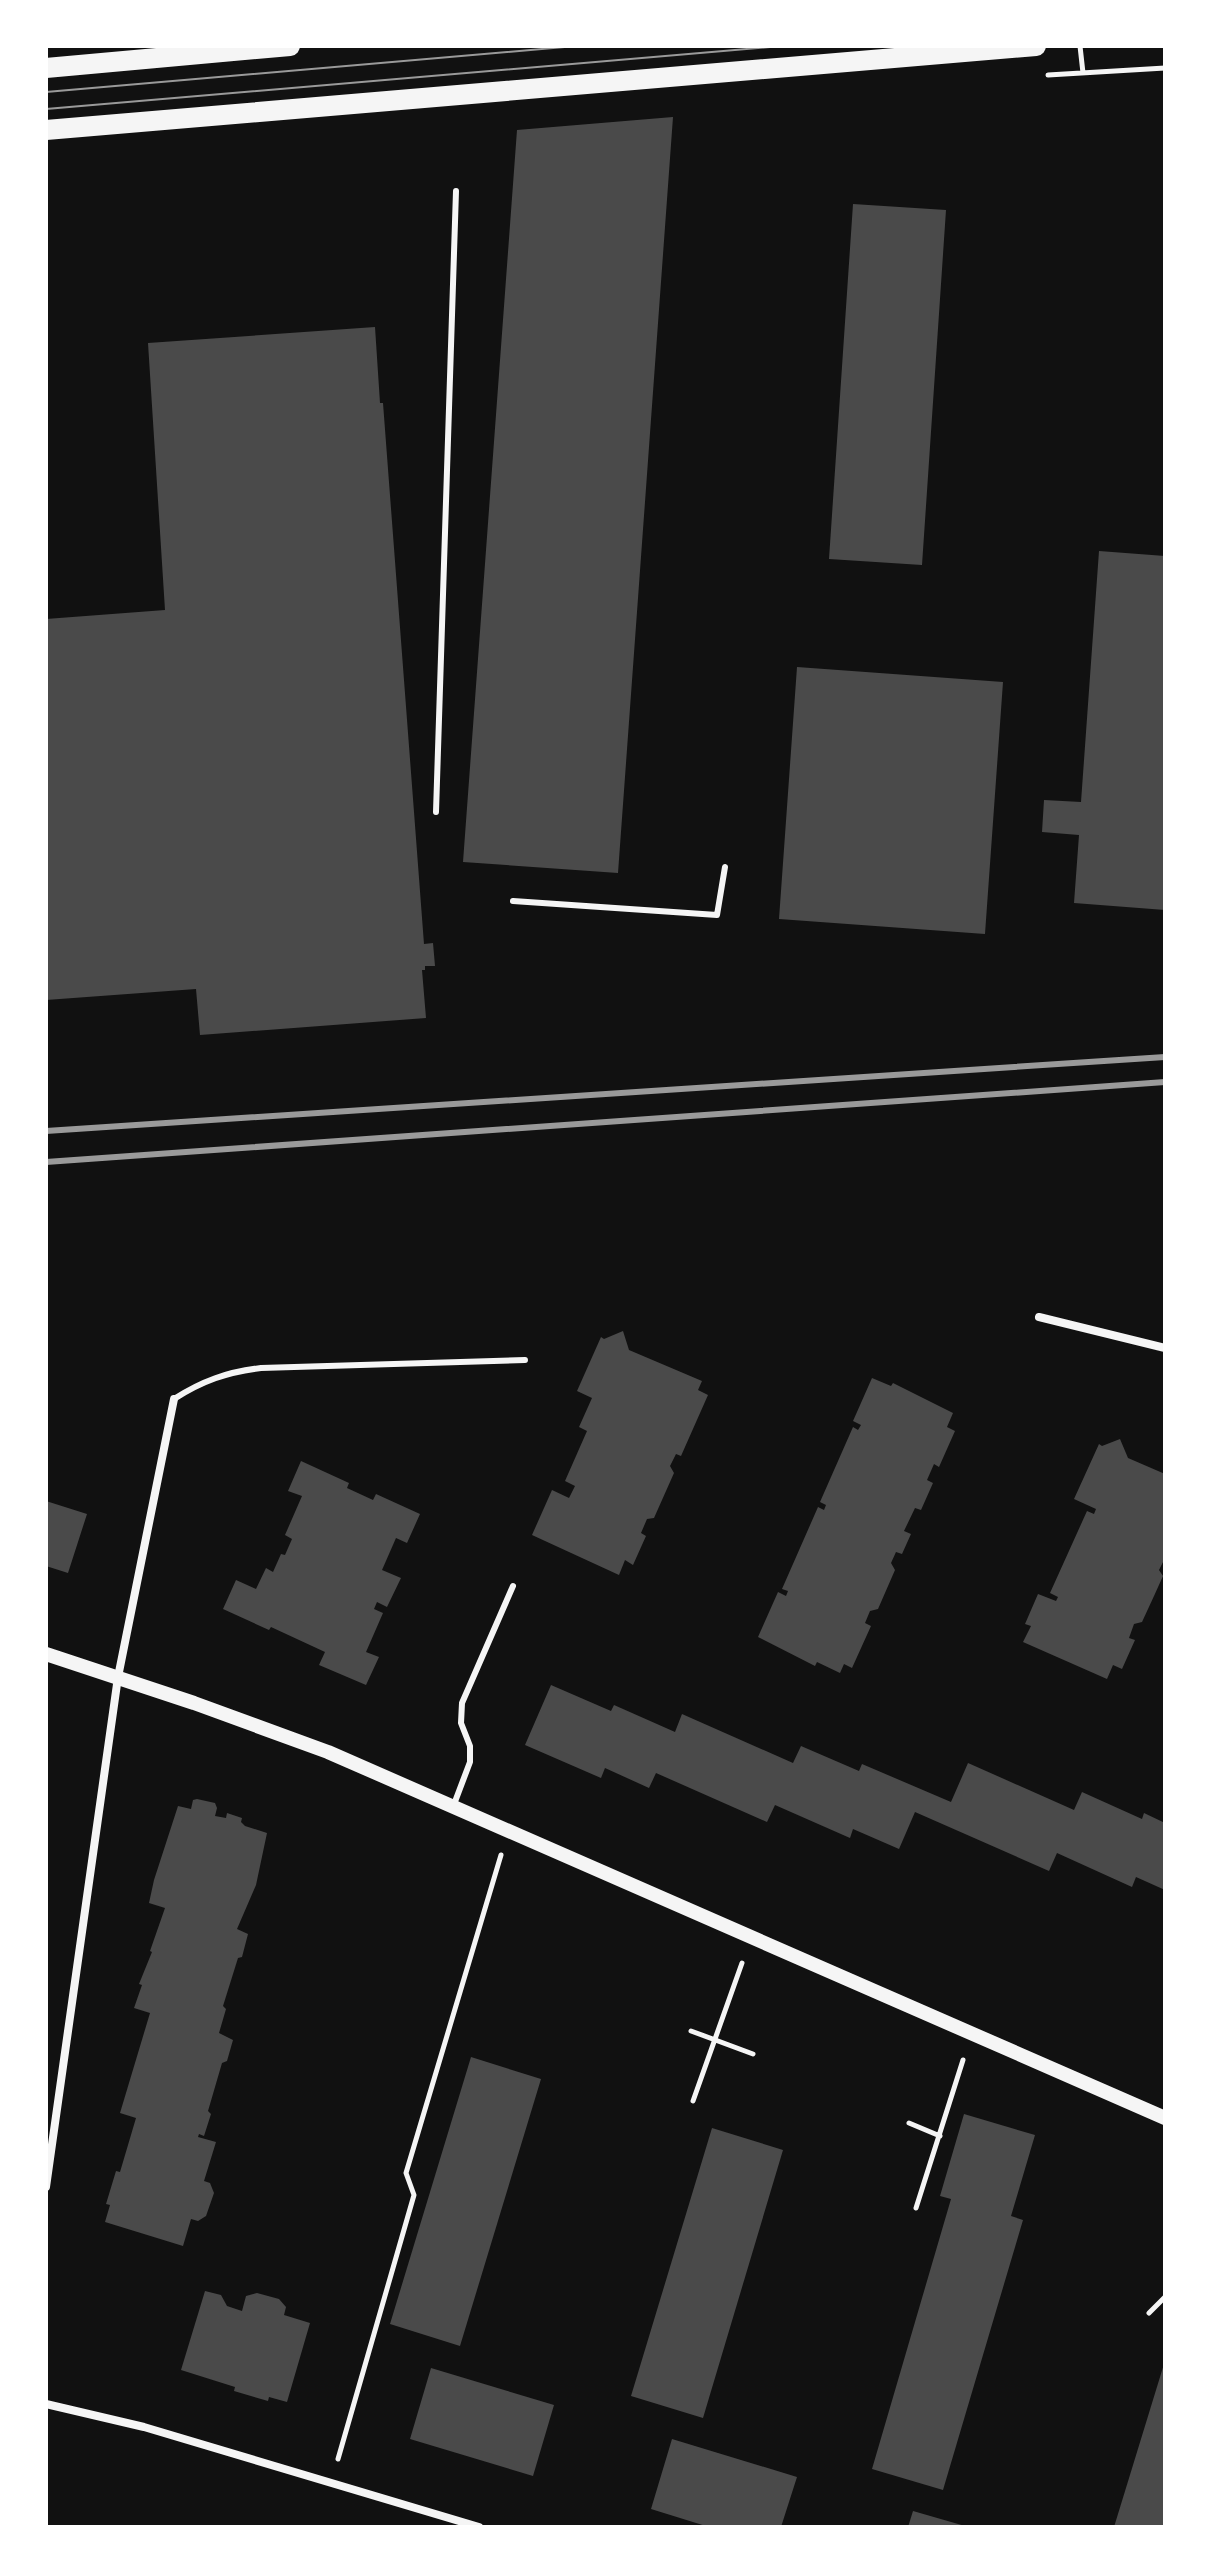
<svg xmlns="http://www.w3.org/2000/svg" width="1211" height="2573" viewBox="0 0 1211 2573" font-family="Raleway,sans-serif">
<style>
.building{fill:#4a4a4a}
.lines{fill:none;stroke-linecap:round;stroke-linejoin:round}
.path{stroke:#f5f5f5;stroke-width:5}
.service{stroke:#f5f5f5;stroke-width:6}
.minor{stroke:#f5f5f5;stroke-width:8}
.tertiary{stroke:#f5f5f5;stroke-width:14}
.primary{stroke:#f5f5f5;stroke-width:20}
.tram{stroke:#9a9a9a;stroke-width:2}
.rail{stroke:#9a9a9a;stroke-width:6}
</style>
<rect width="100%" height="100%" fill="#111"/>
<path class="building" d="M673 117 618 873 463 862 517 130Z
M853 204 946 210 922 565 829 559Z
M375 327 380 403H383L424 944 433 943 435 966H425V970H422L426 1018 200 1035 196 989 46 1000V619L165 610 148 343Z
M1099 551 1165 556V910L1074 903 1079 835 1042 832 1044 800 1081 802Z
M797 667 1003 682 985 934 779 919Z
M623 1331 629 1350 702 1381 698 1390 708 1395 681 1456 676 1454 670 1466 674 1473 654 1518 647 1519 641 1533 646 1536 633 1565 625 1560 619 1575 532 1535 552 1490 569 1498 575 1486 565 1481 587 1431 579 1427 592 1398 577 1391 601 1337 604 1339Z
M872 1378 891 1386 893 1383 953 1413 947 1427 955 1431 939 1467 934 1464 927 1480 933 1483 921 1510 915 1508 904 1531 911 1534 902 1554 896 1552 891 1563 895 1570 878 1609 870 1611 865 1623 871 1626 852 1668 844 1664 840 1673 817 1662 815 1666 758 1637 778 1592 786 1596 788 1591 782 1589 818 1507 824 1510 826 1505 820 1502 853 1427 858 1430 861 1425 853 1421Z
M1120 1439 1128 1458 1165 1474V1558L1159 1570 1163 1576 1154 1596 1142 1622 1134 1624 1129 1638 1135 1640 1122 1669 1113 1665 1107 1679 1023 1642 1031 1626 1025 1624 1038 1594 1056 1601 1058 1597 1050 1593 1087 1511 1094 1514 1096 1509 1074 1499 1099 1444 1102 1446Z
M301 1461 349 1483 347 1488 373 1500 376 1494 420 1514 407 1543 396 1538 382 1570 401 1578 387 1607 377 1602 374 1609 383 1613 366 1652 379 1657 366 1685 319 1665 325 1652 271 1627 269 1630 223 1609 236 1580 256 1589 266 1568 273 1572 281 1554 285 1555 292 1539 285 1535 302 1496 288 1491Z
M46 1501 87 1514 68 1573 46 1566Z
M551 1685 611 1711 614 1705 675 1732 682 1714 793 1763 801 1746 859 1771 862 1764 951 1802 968 1763 1074 1810 1082 1792 1142 1819 1144 1813 1165 1823V1890L1136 1877 1132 1887 1057 1853 1049 1871 915 1812 899 1849 853 1829 850 1838 775 1805 767 1822 656 1773 649 1788 605 1768 601 1778 525 1745Z
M197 1799 215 1803 217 1808 215 1816 226 1818 227 1813 242 1818 241 1822 245 1826 267 1833 256 1885 237 1929 248 1934 242 1957 238 1958 223 2006 226 2009 219 2033 233 2040 227 2061 222 2063 208 2111 211 2114 204 2136 199 2134 198 2137 216 2142 204 2181 210 2183 214 2193 206 2216 198 2221 191 2219 183 2246 105 2222 110 2205 106 2204 116 2171 120 2172 136 2118 120 2113 150 2013 134 2008 142 1985 139 1984 152 1952 150 1951 165 1908 149 1903 154 1880 178 1806 191 1809 193 1800Z
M471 2057 541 2079 460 2346 390 2324Z
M964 2114 1035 2135 1011 2216 1023 2220 943 2490 872 2469 951 2199 940 2196Z
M712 2128 783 2150 703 2418 631 2396Z
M205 2291 221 2295 227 2306 242 2311 246 2296 257 2293 279 2299 286 2307 284 2315 310 2323 287 2402 269 2397 268 2401 234 2391 235 2387 181 2370Z
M1165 2364V2527H1114L1164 2364Z
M431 2368 554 2405 533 2476 410 2439Z
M672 2439 797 2477 781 2527H709L651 2509Z
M913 2511 965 2526V2527H908Z"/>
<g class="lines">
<path class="path" d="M1080 46 1083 73
M1048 75 1165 68
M691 2031 753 2054
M693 2101 742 1963
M909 2123 940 2136
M916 2208 963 2060
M1149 2313 1165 2297
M338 2459 414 2195 406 2173 501 1855"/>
<path class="service" d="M436 812 456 191
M513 901 717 915 725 867
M174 1399C202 1381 227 1372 261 1368L525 1360
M453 1807 470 1762V1746L461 1723 462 1703 513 1586"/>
<path class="minor" d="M1039 1317 1165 1348
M46 2187 118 1677 174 1399
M46 2404 144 2427 479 2527"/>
<path class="tertiary" d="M46 1654 194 1703 328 1752 1165 2118"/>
<path class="primary" d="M46 68 290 46
M46 130 1036 46"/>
<path class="tram" d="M46 92 576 46
M46 109 781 46"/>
<path class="rail" d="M46 1131 1165 1057
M46 1162 1165 1082"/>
</g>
<rect width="1211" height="2573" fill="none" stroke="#ffffff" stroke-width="96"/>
</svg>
